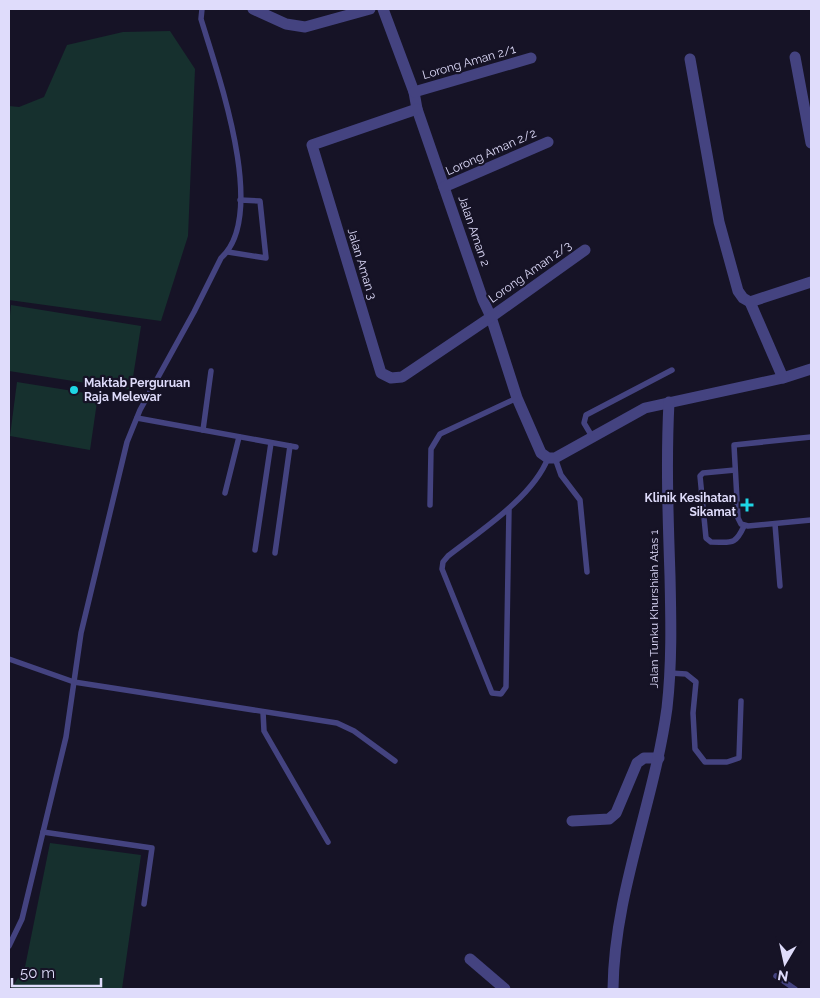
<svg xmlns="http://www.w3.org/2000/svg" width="820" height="998" font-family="Raleway,sans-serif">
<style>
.grass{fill:#16302e}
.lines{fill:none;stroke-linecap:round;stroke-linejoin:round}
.service{stroke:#444380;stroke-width:5.5}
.minor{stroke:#444380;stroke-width:11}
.poi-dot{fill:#1ed6e5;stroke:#161326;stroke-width:2}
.labels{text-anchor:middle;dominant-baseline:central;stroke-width:4.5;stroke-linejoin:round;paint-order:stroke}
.street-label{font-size:12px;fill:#dfdcfb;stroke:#161326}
.poi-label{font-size:12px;font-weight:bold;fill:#dfdcfb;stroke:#161326;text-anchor:start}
</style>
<rect width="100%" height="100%" fill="#161326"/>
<g class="grass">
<polygon points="170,31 195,69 188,236 161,321 9,300 9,106 19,107 44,97 67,45 123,32"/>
<polygon points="11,305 141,326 131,390 9,371 9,326"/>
<polygon points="17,382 98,395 90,450 10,436"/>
<polygon points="50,843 141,855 122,989 11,989 25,967"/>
</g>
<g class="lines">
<g class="service">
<polyline points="228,252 266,258 260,201 240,200"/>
<polyline points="137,418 296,447"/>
<polyline points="203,430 211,371"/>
<polyline points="811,437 734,445 738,518 741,524 748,526 811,520"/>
<polyline points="593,438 584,423 586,415 672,370"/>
<polyline points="555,458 561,475 580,500 587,572"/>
<path d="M735,470L703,473L700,476L706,538L711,542C731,542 735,546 744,526"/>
<polyline points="225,493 239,437"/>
<polyline points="430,505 431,449 440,434 517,398"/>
<path d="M509,509L506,687L501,694L492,693L442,569L443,562L448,556C480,531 533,497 548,458"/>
<polyline points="775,524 780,586"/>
<polyline points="255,550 271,443"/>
<polyline points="275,553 290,446"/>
<polyline points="9,659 74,682 337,723 354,731 395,761"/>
<polyline points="670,673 686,674 696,682 693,713 695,749 705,762 727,762 739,758 741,701"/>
<polyline points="263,712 264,731 328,842"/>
<polyline points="43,832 152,848 144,904"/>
<path d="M9,946L22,919L66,737L81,633L127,442L140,410L194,312L221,258C269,215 217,72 201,19L202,9"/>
<polyline points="776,976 795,989"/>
</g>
<g class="minor">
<polyline points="253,9 286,24 305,27 370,9"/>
<polyline points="383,9 414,92 417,109 483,300 491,317 517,398 541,453 548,458 555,458 645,408 783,378 811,369"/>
<polyline points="795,57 811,143"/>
<polyline points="690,59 719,222 738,291 743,298 750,302 783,378"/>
<polyline points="414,92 531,58"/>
<polyline points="417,109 312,145 381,373 391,378 402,377 491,317 585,250"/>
<polyline points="444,187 548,142"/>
<polyline points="750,302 811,282"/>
<polyline points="572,821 609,819 616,813 637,763 644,758 659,758"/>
<polyline points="470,959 505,989"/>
<path d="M613,989C614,893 654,803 667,708C672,664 671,620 670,576C668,518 666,460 669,402"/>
</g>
</g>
<g class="poi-dot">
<circle cx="74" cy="390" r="5"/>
<path d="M744.5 497.5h5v5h5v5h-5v5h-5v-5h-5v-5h5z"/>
</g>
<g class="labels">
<g class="street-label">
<text transform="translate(469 62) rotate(-16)">Lorong Aman 2/1</text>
<text transform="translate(491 152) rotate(-24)">Lorong Aman 2/2</text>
<text transform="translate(474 231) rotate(71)">Jalan Aman 2</text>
<text transform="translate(362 264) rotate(73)">Jalan Aman 3</text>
<text transform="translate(530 272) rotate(-35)">Lorong Aman 2/3</text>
<text transform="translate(654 609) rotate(-90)">Jalan Tunku Khurshiah Atas 1</text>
</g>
<g class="poi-label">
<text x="84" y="383">Maktab Perguruan<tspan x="84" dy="14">Raja Melewar</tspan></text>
<text x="736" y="498" text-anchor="end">Klinik Kesihatan<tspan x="736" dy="14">Sikamat</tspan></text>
</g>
</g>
<rect width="820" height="998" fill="none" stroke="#dfdcfb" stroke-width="20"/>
<g transform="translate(785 963) rotate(189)" stroke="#161326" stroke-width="4" paint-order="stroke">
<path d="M0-4L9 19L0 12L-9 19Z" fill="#dfdcfb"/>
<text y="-8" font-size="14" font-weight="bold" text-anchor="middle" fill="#dfdcfb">N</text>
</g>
<path d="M12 978v8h89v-8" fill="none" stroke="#dfdcfb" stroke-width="2.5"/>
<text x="20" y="978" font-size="15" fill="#dfdcfb" stroke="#161326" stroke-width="4" paint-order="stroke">50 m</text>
</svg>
